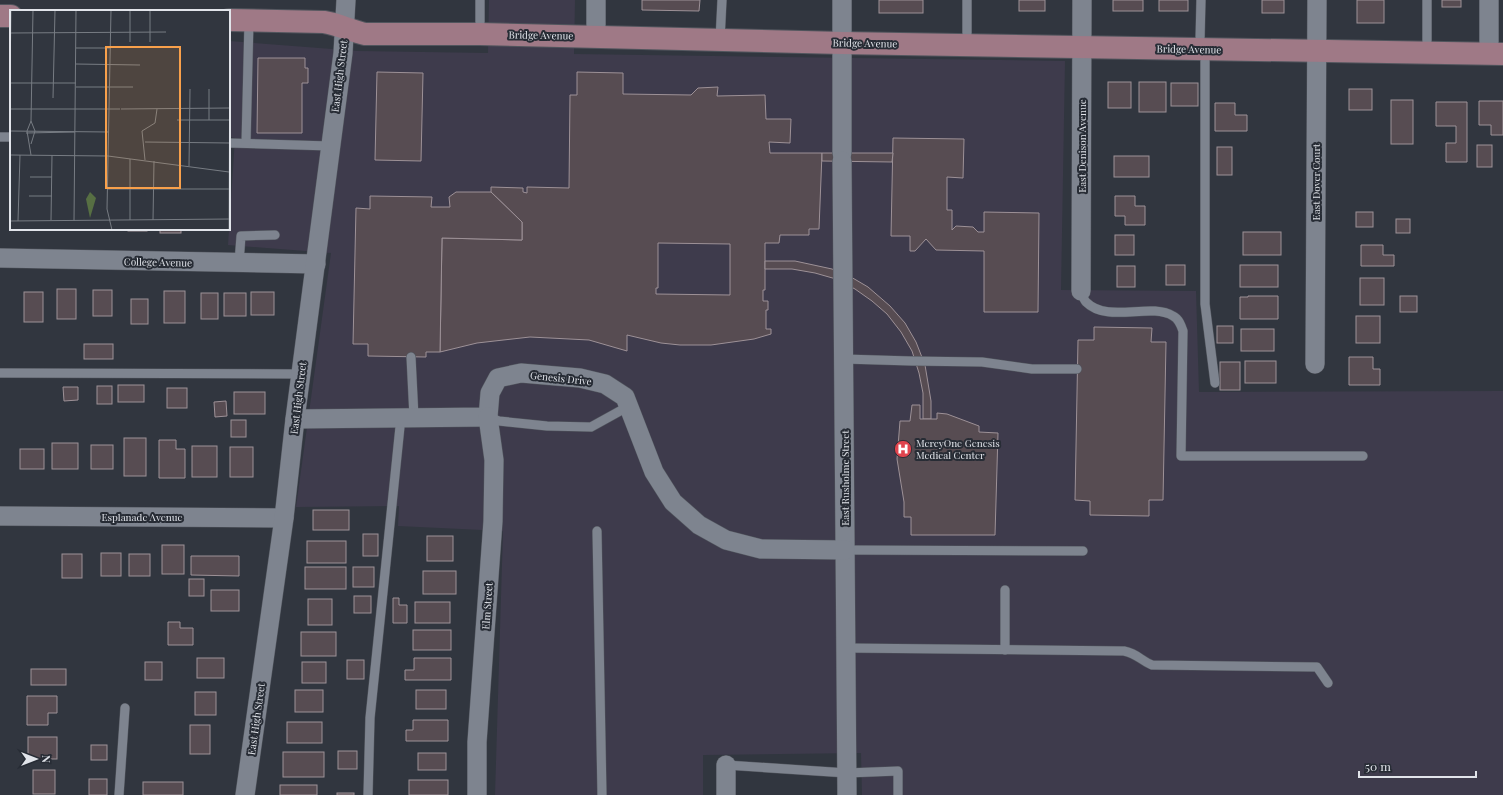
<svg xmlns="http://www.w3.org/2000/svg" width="1503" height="795" font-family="'Playfair Display',serif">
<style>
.medical{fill:#3e3b4c}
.building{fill:#574c52;stroke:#9d9197;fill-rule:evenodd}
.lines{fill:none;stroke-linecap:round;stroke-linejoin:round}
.lane-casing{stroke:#51555d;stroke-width:10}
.street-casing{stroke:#51555d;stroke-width:20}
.secondary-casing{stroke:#51555d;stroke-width:24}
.lane{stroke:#7e848f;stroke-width:9}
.street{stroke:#7e848f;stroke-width:19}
.secondary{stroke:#9f7986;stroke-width:22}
.labels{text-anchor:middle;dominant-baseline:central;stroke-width:4;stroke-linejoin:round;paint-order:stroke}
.street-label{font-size:10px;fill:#e1e4ea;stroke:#272c35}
.poi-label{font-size:10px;fill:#e1e4ea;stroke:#272c35;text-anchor:start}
.inset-road{fill:none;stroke:#777c83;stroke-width:1}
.view{fill:#f8a04b;fill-opacity:0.15;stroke:#f8a04b;stroke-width:2}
.inset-edge{fill:none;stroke:#e1e4ea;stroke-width:2}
</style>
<rect width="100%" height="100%" fill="#31363f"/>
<polygon class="medical" points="489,0 575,0 574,54 1065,61 1061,290 1196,291 1199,392 1503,391 1503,795 862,795 861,753 703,755 703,795 495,795 503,531 398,526 399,506 296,507 331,253 228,245 235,138 229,137 229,41 358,51 488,53"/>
<g class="building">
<polygon points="642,0 700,0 699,11 642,10"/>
<rect x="879" y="0" width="44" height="13"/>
<rect x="1019" y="0" width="26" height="11"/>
<rect x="1113" y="0" width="30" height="11"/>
<rect x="1159" y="0" width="29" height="11"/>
<rect x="1262" y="0" width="22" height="13"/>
<rect x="1357" y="0" width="27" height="23"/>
<rect x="1442" y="0" width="19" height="7"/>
<polygon points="258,58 305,58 305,68 308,68 308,83 302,83 302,133 257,133"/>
<polygon points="377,72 423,73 421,161 375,160"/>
<path d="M577,72L623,73V94L691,95L698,88L718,87L717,96L765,95L766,119H791L790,143L769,142L770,153H822L819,229H809V235H780L779,243H765V290H763V301H768V310H766V329H771V334L754,339L711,345H680L661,343L627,335V351L589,340L530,337L477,343L440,352L442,238L522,240V222L491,192V187L523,188V192L527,193V187L569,188L570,95H577ZM658,243L730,244V295L656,294V288H658Z"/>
<rect x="1108" y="82" width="23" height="26"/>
<rect x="1139" y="82" width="27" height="30"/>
<rect x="1171" y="83" width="27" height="23"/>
<rect x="1349" y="89" width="23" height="21"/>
<rect x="1391" y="100" width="22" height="44"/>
<polygon points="1479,101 1503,101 1503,135 1491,135 1491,125 1479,125"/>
<polygon points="1436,102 1467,102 1467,162 1446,162 1446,143 1456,143 1456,126 1436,126"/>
<polygon points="1215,103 1235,103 1235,115 1247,115 1247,131 1215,131"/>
<polygon points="893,138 964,139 963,178 947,177 947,210 952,210 952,230 956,226 973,227 978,232 984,232 984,212 1039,213 1038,312 984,312 984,251 936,250 926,239 915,251 910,251 910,236 891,236"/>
<rect x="1477" y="145" width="15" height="22"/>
<rect x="1217" y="147" width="15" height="28"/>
<polygon points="822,153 893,153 892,162 822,161"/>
<rect x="1114" y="156" width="35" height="21"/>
<polygon points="456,192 491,192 522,222 522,240 442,238 440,352 426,352 426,357 368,356 368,344 353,344 356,208 370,209 370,196 432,197 431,207 450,207 449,197"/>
<polygon points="1115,196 1135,196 1135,206 1145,206 1145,225 1125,225 1125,216 1115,216"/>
<rect x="1356" y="212" width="17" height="15"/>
<rect x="1396" y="219" width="14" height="14"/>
<rect x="90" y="229" width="23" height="1"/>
<rect x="128" y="229" width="19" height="2"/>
<rect x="160" y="229" width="21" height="4"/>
<rect x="1243" y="232" width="38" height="23"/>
<rect x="1115" y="235" width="19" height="20"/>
<polygon points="1361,245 1383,245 1383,255 1394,255 1394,266 1361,266"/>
<polygon points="765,261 795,261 832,269 851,277 868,287 890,306 905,323 916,342 925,365 931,401 931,419 923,419 923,393 919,373 912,351 901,332 887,314 872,301 855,289 836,279 815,273 792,269 765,269"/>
<rect x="1166" y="265" width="19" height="20"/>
<rect x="1240" y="265" width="38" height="22"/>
<rect x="1117" y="266" width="18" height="21"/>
<rect x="1360" y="278" width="24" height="27"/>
<rect x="57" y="289" width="19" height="30"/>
<rect x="93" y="290" width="19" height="26"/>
<rect x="164" y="291" width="21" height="32"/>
<rect x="24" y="292" width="19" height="30"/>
<rect x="251" y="292" width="23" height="23"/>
<rect x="201" y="293" width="17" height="26"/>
<rect x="224" y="293" width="22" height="23"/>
<polygon points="1248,296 1278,296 1278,319 1240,319 1240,297 1248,297"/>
<rect x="1400" y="296" width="17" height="16"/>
<rect x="131" y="299" width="17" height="25"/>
<rect x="1356" y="316" width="24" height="27"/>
<rect x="1217" y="326" width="16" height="17"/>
<polygon points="1094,327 1152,328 1151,342 1166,342 1163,500 1149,500 1149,516 1090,515 1090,501 1075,500 1078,340 1094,340"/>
<rect x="1241" y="329" width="33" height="22"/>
<rect x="84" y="344" width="29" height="15"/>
<polygon points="1349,357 1373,357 1373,369 1380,369 1380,385 1349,385"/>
<rect x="1245" y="361" width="31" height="22"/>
<rect x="1220" y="362" width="20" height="28"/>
<rect x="118" y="385" width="26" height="17"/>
<rect x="97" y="386" width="15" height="18"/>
<polygon points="63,387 78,387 78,400 64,401"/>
<rect x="167" y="388" width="20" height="20"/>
<rect x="234" y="392" width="31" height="22"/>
<polygon points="226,401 227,416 215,417 214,402"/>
<polygon points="912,405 920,405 920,419 937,419 937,413 947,414 979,426 979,432 998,433 995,535 911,535 911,517 904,517 904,502 897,459 900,421 910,421"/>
<rect x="231" y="420" width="15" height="17"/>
<rect x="124" y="438" width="22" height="38"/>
<polygon points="159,440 176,440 176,449 185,449 185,478 159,478"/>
<rect x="52" y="443" width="26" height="26"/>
<rect x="91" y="445" width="22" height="24"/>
<rect x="192" y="446" width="25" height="31"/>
<rect x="230" y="447" width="23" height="30"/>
<rect x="20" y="449" width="24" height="20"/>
<rect x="313" y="510" width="36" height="20"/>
<rect x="363" y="534" width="15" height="22"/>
<rect x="427" y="536" width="26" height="25"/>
<rect x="307" y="541" width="39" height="22"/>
<rect x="162" y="545" width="22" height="29"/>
<rect x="101" y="553" width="20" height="23"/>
<rect x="62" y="554" width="20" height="24"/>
<rect x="129" y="554" width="21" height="22"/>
<polygon points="191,556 239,556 239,576 191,575"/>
<rect x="305" y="567" width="41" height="22"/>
<rect x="353" y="567" width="21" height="20"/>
<rect x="423" y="571" width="33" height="23"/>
<rect x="189" y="579" width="15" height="17"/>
<rect x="211" y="590" width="28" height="21"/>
<rect x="354" y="596" width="17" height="17"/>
<polygon points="393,598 399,598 399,605 407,605 407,623 393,623"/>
<rect x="308" y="599" width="24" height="26"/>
<rect x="415" y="602" width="35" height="21"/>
<polygon points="168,622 180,622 180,628 193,628 193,645 168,645"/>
<rect x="413" y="630" width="38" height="20"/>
<rect x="301" y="632" width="35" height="24"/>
<rect x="197" y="658" width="27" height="20"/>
<polygon points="414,658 451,658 451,680 405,680 405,670 414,670"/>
<rect x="347" y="660" width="17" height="19"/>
<rect x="145" y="662" width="17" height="18"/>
<rect x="302" y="662" width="24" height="21"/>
<rect x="31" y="669" width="35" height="16"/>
<rect x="295" y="690" width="28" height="22"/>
<rect x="416" y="690" width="30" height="19"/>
<rect x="195" y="692" width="21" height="23"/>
<polygon points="27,696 57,696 57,713 48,713 48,725 27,725"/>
<polygon points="413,720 448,720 448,741 406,741 406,730 413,730"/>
<rect x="287" y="722" width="35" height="21"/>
<rect x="190" y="725" width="20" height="29"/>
<rect x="28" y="737" width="29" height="22"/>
<rect x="91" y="745" width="16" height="15"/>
<rect x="338" y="751" width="19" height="18"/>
<rect x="283" y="752" width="41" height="25"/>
<rect x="418" y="753" width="28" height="17"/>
<rect x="33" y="770" width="22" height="24"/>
<rect x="89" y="779" width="18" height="16"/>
<rect x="409" y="780" width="39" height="15"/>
<rect x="143" y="782" width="40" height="13"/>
<rect x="280" y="785" width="37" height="10"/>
<rect x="337" y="793" width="17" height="2"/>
</g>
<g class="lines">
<defs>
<g id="lane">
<polyline points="480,0 480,34"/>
<polyline points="967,0 967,45"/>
<polyline points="1201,0 1200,40 1205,59 1205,304 1215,383"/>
<polyline points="720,40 722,0"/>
<polyline points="1427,53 1427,0"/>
<polyline points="0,137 11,137"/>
<polyline points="229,143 330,146"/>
<polyline points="246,143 249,21"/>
<polyline points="239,263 241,236 275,235"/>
<path d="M1081,291C1082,294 1084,300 1086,302C1108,324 1150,302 1173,316C1179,319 1181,325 1183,331L1181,456H1363"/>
<polyline points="411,357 414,417"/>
<polyline points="844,359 911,361 982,362 1032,369 1077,369"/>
<polyline points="0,373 301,374"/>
<polyline points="488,417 499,421 547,426 591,427 629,406"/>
<polyline points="597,531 602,795"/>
<polyline points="845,550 1083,551"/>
<path d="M846,648L1124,651C1138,654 1140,660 1152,665L1317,667L1328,683"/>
<polyline points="1005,650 1005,590"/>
<polyline points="726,765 847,773 898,771 898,795"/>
<polyline points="119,795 125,708"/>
<polyline points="368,795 370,718 401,417"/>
</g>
<g id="street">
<polyline points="842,0 842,153"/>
<polyline points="596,37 596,0"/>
<polyline points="1489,54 1489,0"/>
<polyline points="842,161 847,795"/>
<polyline points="0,258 316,264"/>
<polyline points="1081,291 1082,0"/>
<polyline points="1315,364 1317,0"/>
<polyline points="295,419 488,417 490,393 498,378 521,373 580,378 605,384 625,397 654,472 673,502 699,525 726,540 761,549 845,550"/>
<polyline points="0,516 284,518"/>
<polyline points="245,795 284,518 295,419 343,53 346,0"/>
<polyline points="477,795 477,742 493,521 494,460 488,417"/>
<polyline points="726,795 726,765"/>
</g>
<g id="secondary">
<polyline points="0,16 11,16"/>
<path d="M229,20L324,22C338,24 351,31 365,34H480L842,43L1503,54"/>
</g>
</defs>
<use href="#lane" class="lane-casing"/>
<use href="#street" class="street-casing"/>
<use href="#secondary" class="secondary-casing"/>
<use href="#lane" class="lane"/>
<use href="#street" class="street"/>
<use href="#secondary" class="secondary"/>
</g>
<defs>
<symbol id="hospital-disc" viewBox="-11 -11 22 22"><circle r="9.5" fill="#e0444e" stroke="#272c35"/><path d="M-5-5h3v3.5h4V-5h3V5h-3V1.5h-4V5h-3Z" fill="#fff"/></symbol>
</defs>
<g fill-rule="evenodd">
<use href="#hospital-disc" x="893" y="439" width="20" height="20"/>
</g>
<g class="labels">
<g class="street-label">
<text transform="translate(541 35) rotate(1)">Bridge Avenue</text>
<text transform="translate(865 43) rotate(1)">Bridge Avenue</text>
<text transform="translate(1189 49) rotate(1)">Bridge Avenue</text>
<text transform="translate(339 76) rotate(-83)">East High Street</text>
<text transform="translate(1082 146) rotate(-90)">East Denison Avenue</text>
<text transform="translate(1316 182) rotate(-90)">East Dover Court</text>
<text transform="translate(158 262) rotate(1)">College Avenue</text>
<text transform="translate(561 378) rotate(6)">Genesis Drive</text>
<text transform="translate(298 398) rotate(-83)">East High Street</text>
<text transform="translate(845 478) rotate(-90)">East Rusholme Street</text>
<text x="142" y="517">Esplanade Avenue</text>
<text transform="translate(487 606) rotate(-86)">Elm Street</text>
<text transform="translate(256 719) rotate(-82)">East High Street</text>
</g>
<g class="poi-label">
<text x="916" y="443">MercyOne Genesis<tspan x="916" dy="12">Medical Center</tspan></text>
</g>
</g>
<g transform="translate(10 10)">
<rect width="220" height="220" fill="#31363f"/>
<path d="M80,182L86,188L80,208L76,189Z" fill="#576f43"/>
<path class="inset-road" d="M101,0L97,199L102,220M120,0V32M0,23L156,22M140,32V0M66,38H101M66,54L130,55M0,67L1,0M0,73H66M66,77H123M43,88L45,0M0,99H110M111,99L219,98M167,110H219M199,110V79M21,111L25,121L21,134M0,121L99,122M16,123L65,122M135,132L220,133M0,145L98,146L219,162M21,145L17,121L21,111L23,0M135,150L132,121L145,113L147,99M179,156L180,79M20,167H42M97,179H219M19,186H42M41,210L42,145M120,210V149M143,210L144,151M0,211L220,209M8,211L10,145M64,211L66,0M219,220L220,8"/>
<path class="view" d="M96,37H170V178H96Z"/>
<rect width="220" height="220" class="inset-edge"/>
</g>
<g transform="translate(36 759) rotate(90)" stroke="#272c35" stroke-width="3" paint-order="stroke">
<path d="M0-3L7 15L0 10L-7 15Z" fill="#e1e4ea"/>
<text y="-6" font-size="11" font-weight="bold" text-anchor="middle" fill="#e1e4ea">N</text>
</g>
<path d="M1359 771v6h117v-6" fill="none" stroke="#e1e4ea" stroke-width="2"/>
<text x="1365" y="771" font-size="12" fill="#e1e4ea" stroke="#272c35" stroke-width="3" paint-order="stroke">50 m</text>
</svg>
